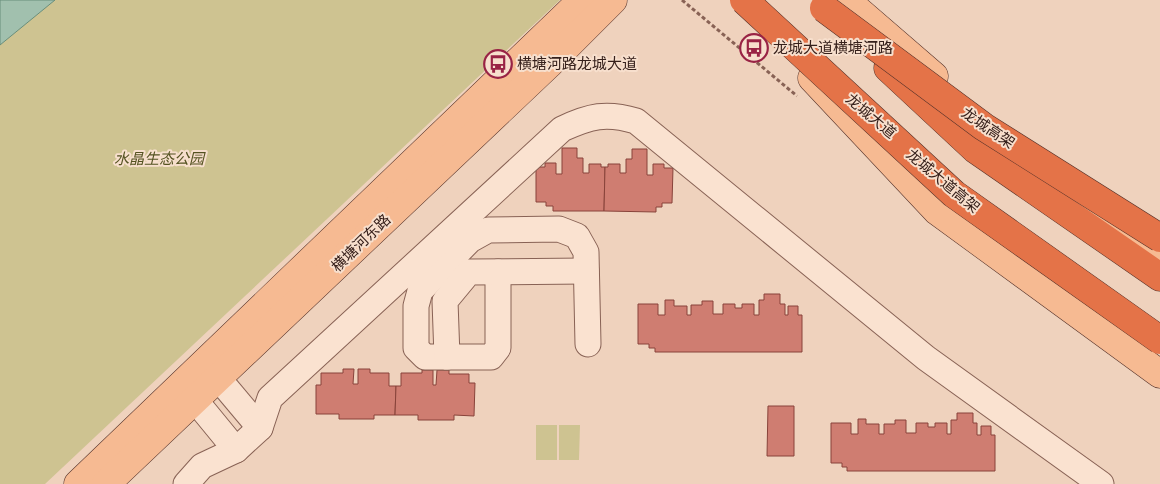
<svg xmlns="http://www.w3.org/2000/svg" width="1160" height="484" font-family="'Crimson Pro','Noto Sans SC',serif">
<style>
.green{fill:#cec391}
.water{fill:#a1c0ae;stroke:#688e7a}
.building{fill:#cf7d71;stroke:#88433a}
.lines{fill:none;stroke-linecap:round;stroke-linejoin:round}
.minor-casing{stroke:#886255;stroke-width:27}
.major-casing{stroke:#55322a;stroke-width:29}
.highway-casing{stroke:#55322a;stroke-width:29}
.path{stroke:#886255;stroke-width:3;stroke-dasharray:4 2.5;stroke-linecap:butt}
.minor{stroke:#fae2d0;stroke-width:25}
.major{stroke:#f6ba92;stroke-width:28}
.highway{stroke:#e47348;stroke-width:28}
.highway-bridge-casing{stroke:#55322a;stroke-width:29;stroke-linecap:butt}
.highway-bridge{stroke:#e47348;stroke-width:28}
.labels{text-anchor:middle;dominant-baseline:central;stroke-width:4;stroke-linejoin:round;paint-order:stroke}
.poi-label{font-size:15px;fill:#36201b;stroke:#f7dfcd;text-anchor:start}
.street-label{font-size:15px;fill:#36201b;stroke:#f7dfcd}
.park-label{font-size:15px;font-style:italic;fill:#545221;stroke:#f7dfcd}
</style>
<rect width="100%" height="100%" fill="#efd2bd"/>
<g class="green">
<polygon points="55,0 560,0 45,484 0,484 0,45"/>
<rect x="536" y="425" width="21" height="35"/>
<polygon points="559,425 580,425 579,460 559,460"/>
</g>
<polygon class="water" points="0,0 55,0 0,45"/>
<g class="building">
<polygon points="562,148 577,148 577,158 583,158 583,173 589,173 589,164 601,164 601,167 605,167 604,211 553,211 553,206 546,206 546,202 536,202 536,167 545,167 545,163 556,163 556,174 562,174"/>
<polygon points="632,149 647,149 647,175 653,175 653,164 664,164 664,168 673,168 672,203 662,203 662,207 656,207 656,212 604,211 605,167 608,167 608,164 620,164 620,173 626,173 626,159 632,159"/>
<polygon points="764,294 780,294 780,304 785,304 785,315 788,315 788,306 798,306 798,315 802,315 802,352 655,352 655,348 649,348 649,344 638,344 638,304 658,304 658,315 665,315 665,300 674,300 674,306 687,306 687,315 691,315 691,305 702,305 702,301 713,301 713,314 723,314 723,304 735,304 735,308 742,308 742,304 754,304 754,315 759,315 759,300 764,300"/>
<polygon points="343,369 354,369 353,384 358,384 358,369 370,369 370,373 389,373 389,386 396,386 395,415 374,415 374,419 339,419 339,414 316,414 316,385 321,385 321,373 343,373"/>
<polygon points="422,370 433,370 433,385 436,385 437,370 449,370 449,374 469,374 469,383 475,383 474,416 454,415 454,420 418,420 418,415 395,415 396,386 401,386 401,373 422,373"/>
<polygon points="768,406 794,406 794,456 767,456"/>
<polygon points="957,413 973,413 973,423 977,423 977,435 981,435 981,426 991,426 991,435 995,435 995,471 847,471 847,467 842,467 842,463 831,463 831,423 851,423 851,434 858,434 858,419 866,419 866,424 879,424 879,434 884,434 884,424 895,424 895,420 906,420 906,433 916,433 916,423 928,423 928,427 935,427 935,423 947,423 947,434 951,434 951,420 957,420"/>
</g>
<g class="lines">
<defs>
<g id="minor">
<polyline points="498,272 498,348 491,357 425,357 416,348 416,306 420,291 470,240 488,230 559,229 577,236 586,252 588,344"/>
<polyline points="447,357 445,301 469,272 586,271"/>
<polyline points="218,378 260,428"/>
<polyline points="195,400 236,450"/>
<path d="M186,484L202,466L236,450L260,428L270,398L562,129C590,116 606,112 636,121L926,358L1101,484"/>
</g>
<g id="major">
<polyline points="846,0 934,76"/>
<polyline points="812,78 937,211 1160,374"/>
<polyline points="1082,200 1160,263"/>
<polyline points="78,484 582,0"/>
<polyline points="106,484 549,64 613,0"/>
</g>
<polyline id="highway" points="888,68 975,149 1160,277"/>
</defs>
<use href="#minor" class="minor-casing"/>
<use href="#major" class="major-casing"/>
<use href="#highway" class="highway-casing"/>
<polyline class="path" points="682,0 797,96"/>
<use href="#minor" class="minor"/>
<use href="#major" class="major"/>
<use href="#highway" class="highway"/>
<defs>
<g id="highway-bridge">
<polyline points="744,0 954,194 1160,340"/>
<polyline points="824,8 984,127 1160,238"/>
</g>
</defs>
<use href="#highway-bridge" class="highway-bridge-casing"/>
<use href="#highway-bridge" class="highway-bridge"/>
</g>
<defs>
<symbol id="bus-ring" viewBox="-11 -11 22 22"><circle r="9.5" fill="#f7dfcd" stroke="#992345" stroke-width="1.5"/><path d="M-5-6H5V4H4V6H2V4H-2V6H-4V4H-5ZM-3.5-4V0h7V-4ZM-3.5 1.2v1.5H-2V1.2ZM2 1.2v1.5H3.5V1.2Z" fill="#992345"/></symbol>
</defs>
<g fill-rule="evenodd">
<use href="#bus-ring" x="738" y="32" width="32" height="32"/>
<use href="#bus-ring" x="482" y="48" width="32" height="32"/>
</g>
<g class="labels">
<g class="poi-label">
<text x="773" y="48">龙城大道横塘河路</text>
<text x="517" y="64">横塘河路龙城大道</text>
</g>
<g class="street-label">
<text transform="translate(871 116) rotate(40)">龙城大道</text>
<text transform="translate(988 128) rotate(34)">龙城高架</text>
<text transform="translate(943 181) rotate(40)">龙城大道高架</text>
<text transform="translate(361 243) rotate(-44)">横塘河东路</text>
</g>
<g class="park-label">
<text x="159" y="159">水晶生态公园</text>
</g>
</g>
</svg>
